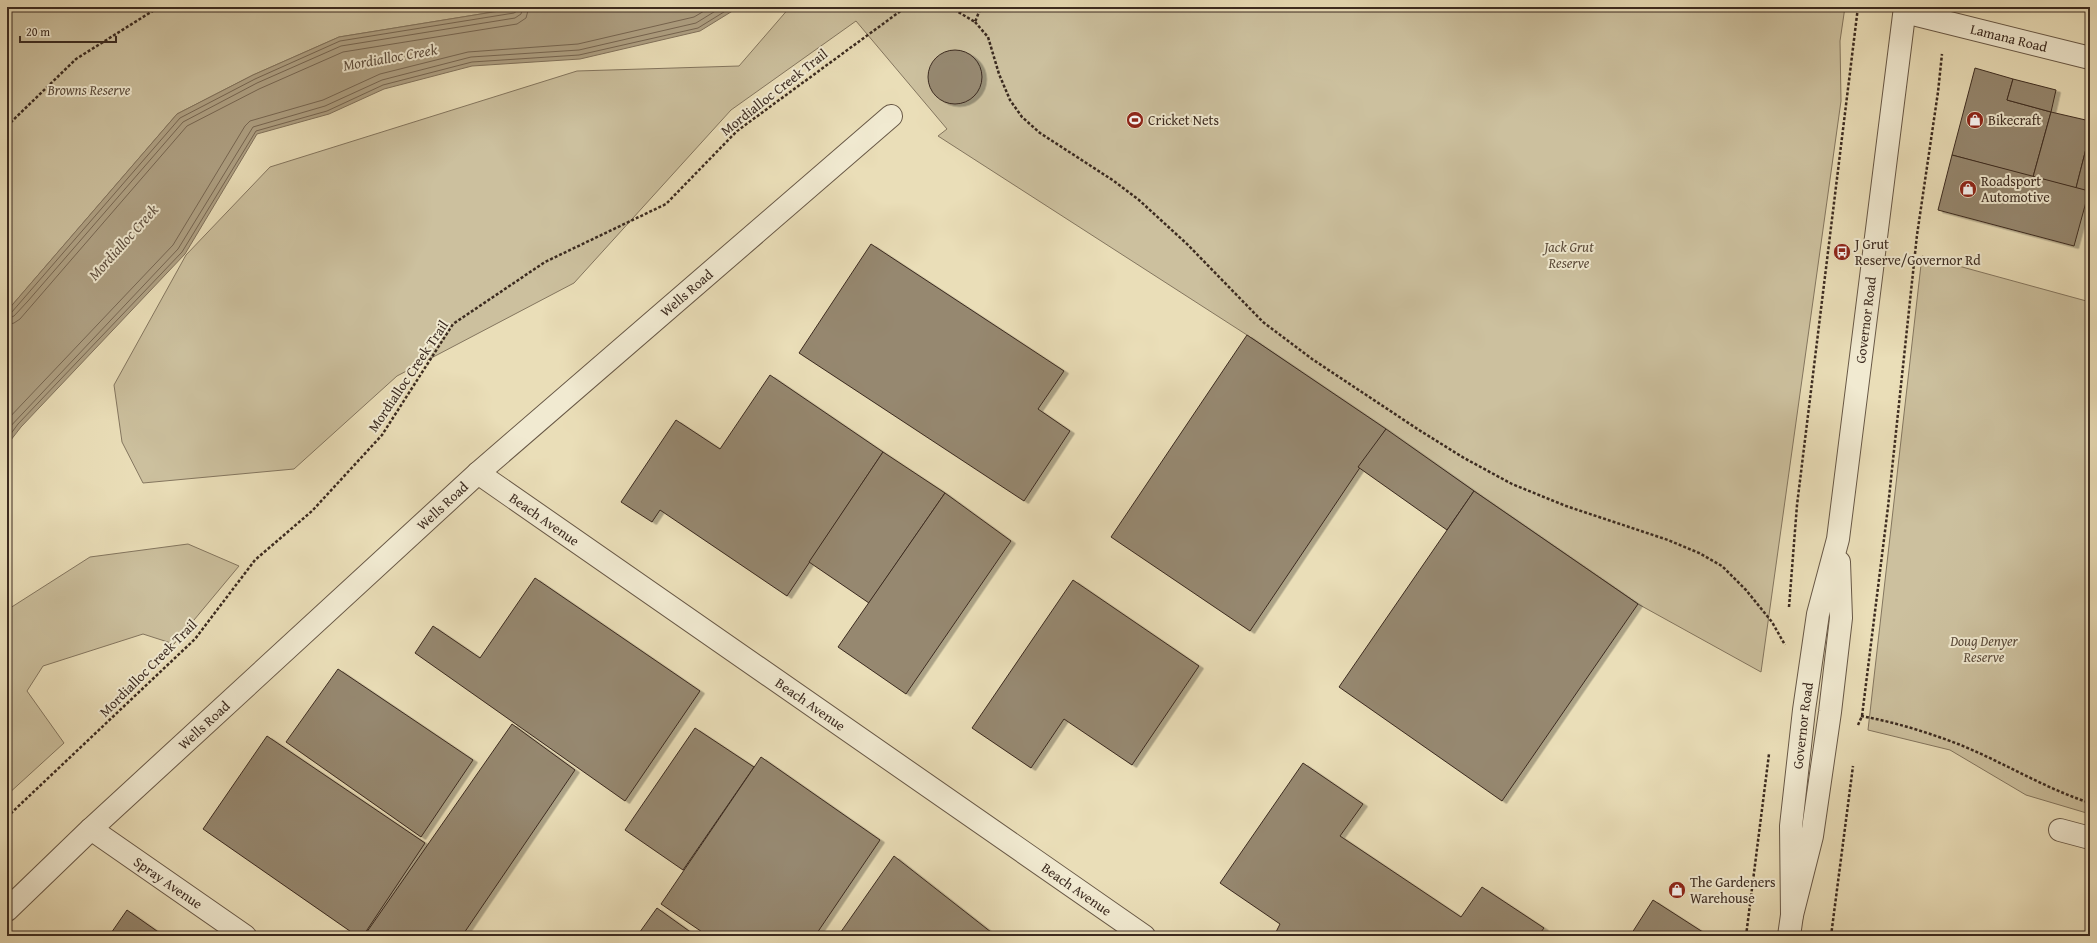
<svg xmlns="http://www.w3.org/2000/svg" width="2097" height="943" font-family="'Gentium Book Plus',serif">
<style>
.green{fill:#ccc09e;stroke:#84765f}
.water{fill:#afa184;stroke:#81725c}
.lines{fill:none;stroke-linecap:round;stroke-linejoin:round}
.shore{stroke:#766652;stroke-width:1}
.building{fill:#96886f;stroke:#3c2b20;filter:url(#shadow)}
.minor-casing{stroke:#685846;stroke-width:24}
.path{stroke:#3c2b20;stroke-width:2.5;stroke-dasharray:3 2;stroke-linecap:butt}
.minor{stroke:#f1ead1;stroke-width:22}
.labels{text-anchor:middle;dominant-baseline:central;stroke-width:4;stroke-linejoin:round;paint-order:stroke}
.street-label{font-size:14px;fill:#3c2b20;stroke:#f1ead1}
.park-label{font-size:14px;font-style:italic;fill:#594939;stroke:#f1ead1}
.poi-label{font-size:14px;fill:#3c2b20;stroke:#f1ead1;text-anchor:start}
.water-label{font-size:15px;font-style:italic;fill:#5e4e3e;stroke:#f1ead1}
</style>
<defs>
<filter id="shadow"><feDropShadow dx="4.5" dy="2.5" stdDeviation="0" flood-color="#0004"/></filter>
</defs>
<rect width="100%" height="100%" fill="#eadeb8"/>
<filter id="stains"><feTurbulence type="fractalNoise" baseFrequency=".005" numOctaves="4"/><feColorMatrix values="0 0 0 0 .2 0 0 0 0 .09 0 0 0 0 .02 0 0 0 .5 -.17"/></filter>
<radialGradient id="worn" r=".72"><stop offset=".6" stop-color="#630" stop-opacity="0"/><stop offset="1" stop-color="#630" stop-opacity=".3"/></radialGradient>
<g class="green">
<polygon points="7,7 524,7 339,37 253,75 177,114 7,311"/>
<polygon points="790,7 1845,7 1840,41 1841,101 1761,672 1638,604 1247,335 938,136 947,129 856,21 731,110 574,283 397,376 294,469 143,483 122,442 114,385 186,255 270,167 577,71 739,66"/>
<polygon points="1922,256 2090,302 2090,814 2026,795 1950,750 1868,730"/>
<polygon points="188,544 239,566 174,644 143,634 43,666 27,691 64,743 7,795 7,610 90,557"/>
</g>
<polygon class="water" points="524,7 739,7 700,31 580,59 472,66 384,89 329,114 257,134 185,254 21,427 7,445 7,311 177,114 253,75 339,37"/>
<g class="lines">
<g class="shore">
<polyline points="7,314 11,313 180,118 255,79 340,41 514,13 517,11 518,7"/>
<polyline points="7,319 14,316 28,301 183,122 257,83 341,46 515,18 521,14 523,7"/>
<polyline points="7,325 14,323 20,319 187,126 259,89 343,52 517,24 526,18 529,7"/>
<polyline points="7,420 173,245 245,126 250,121 323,100 380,74 468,52 578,44 694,17 711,7"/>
<polyline points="7,430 178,249 253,127 325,106 382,80 471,57 579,50 696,23 722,7"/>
<polyline points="7,439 18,424 182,252 256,131 327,111 383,85 472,62 579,55 698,28 732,7"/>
</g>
</g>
<g class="building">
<circle cx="955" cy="77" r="27"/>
<polygon points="1975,68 2013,79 2007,100 2051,112 2033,177 1952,155"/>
<polygon points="2013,79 2056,90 2051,112 2007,100"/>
<polygon points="2051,112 2090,121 2090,133 2076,188 2033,177"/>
<polygon points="2090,133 2090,192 2076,188"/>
<polygon points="1952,155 2089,191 2074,246 1938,210"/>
<polygon points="871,244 1064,371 1038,409 1070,431 1024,501 799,353"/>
<polygon points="1247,335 1386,429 1250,631 1111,537"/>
<polygon points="770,375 883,452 787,596 660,510 652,522 621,502 676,420 720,449"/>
<polygon points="1386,429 1474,491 1447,530 1358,467"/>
<polygon points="883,452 945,493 869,603 809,562"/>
<polygon points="1474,491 1638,604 1502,801 1339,687"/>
<polygon points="945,493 1011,541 906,694 838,647"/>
<polygon points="535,578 700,691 625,801 415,653 433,626 480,658"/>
<polygon points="1073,580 1199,666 1132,765 1064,719 1031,768 972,728"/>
<polygon points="338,669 473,760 421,837 286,742"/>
<polygon points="512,724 575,770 462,936 364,936"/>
<polygon points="695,728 754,767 683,870 625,830"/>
<polygon points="267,736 425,843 363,936 357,936 203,829"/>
<polygon points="761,757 880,840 815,936 708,936 661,904"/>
<polygon points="1303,763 1363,804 1340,836 1461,917 1482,887 1544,928 1538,936 1282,936 1276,932 1280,924 1220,883"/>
<polygon points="894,856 996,936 838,936"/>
<polygon points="1653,900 1709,936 1630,936"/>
<polygon points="657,908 696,936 637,936"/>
<polygon points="127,910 164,936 109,936"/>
</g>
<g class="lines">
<defs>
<g id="minor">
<path id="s1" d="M1905,12L2090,58"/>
<path id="s2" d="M478,473L1144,936"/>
<path id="s3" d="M91,829L245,936"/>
<polyline points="2060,830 2090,838"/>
<path id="s4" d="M7,910L91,829L478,473L891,116"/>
<path id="s5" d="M1792,915L1791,826L1804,710L1818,614L1838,539L1905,7"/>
<polyline points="1789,936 1792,915 1812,836 1830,712 1841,618 1839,562"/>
</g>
</defs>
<use href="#minor" class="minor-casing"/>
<g class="path">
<polyline points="950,7 975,22 981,7"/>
<polyline points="975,22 988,37 999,74 1010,100 1022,117 1040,133 1114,181 1139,200 1187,244 1263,322 1312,359 1419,430 1464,458 1512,484 1566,506 1668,540 1699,553 1722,566 1746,590 1772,622 1785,645"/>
<polyline points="7,126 76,59 159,7"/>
<polyline points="1789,607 1797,505 1858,7"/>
<path d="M1861,716C1894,722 1927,732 1958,744C2003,762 2044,788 2090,803"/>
<polyline points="1858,725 1862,716 1888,507 1917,235 1938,92 1942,54"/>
<polyline points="7,817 195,639 255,560 312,511 382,435 453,324 545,262 666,204 737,131 906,7"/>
<polyline points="1746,936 1769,754"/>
<polyline points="1831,936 1853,766"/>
</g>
<use href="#minor" class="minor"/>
</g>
<defs>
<symbol id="stadium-disc" viewBox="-11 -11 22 22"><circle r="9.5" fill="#8f2418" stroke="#f1ead1"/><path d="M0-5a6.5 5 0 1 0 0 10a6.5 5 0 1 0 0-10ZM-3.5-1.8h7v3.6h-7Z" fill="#fff"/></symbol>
<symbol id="shop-disc" viewBox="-11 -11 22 22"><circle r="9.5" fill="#8f2418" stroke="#f1ead1"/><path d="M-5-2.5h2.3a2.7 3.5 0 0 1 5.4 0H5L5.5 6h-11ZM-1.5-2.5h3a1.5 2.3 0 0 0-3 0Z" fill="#fff"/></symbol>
<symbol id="bus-disc" viewBox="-11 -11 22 22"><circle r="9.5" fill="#8f2418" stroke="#f1ead1"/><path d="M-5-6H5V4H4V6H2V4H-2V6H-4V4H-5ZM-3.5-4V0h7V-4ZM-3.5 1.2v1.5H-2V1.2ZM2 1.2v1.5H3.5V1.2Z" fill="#fff"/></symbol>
</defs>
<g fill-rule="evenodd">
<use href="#stadium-disc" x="1125" y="110" width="20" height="20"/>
<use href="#shop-disc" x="1965" y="110" width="20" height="20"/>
<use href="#shop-disc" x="1958" y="179" width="20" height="20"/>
<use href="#bus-disc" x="1832" y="242" width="20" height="20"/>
<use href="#shop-disc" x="1667" y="880" width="20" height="20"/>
</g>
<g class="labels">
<g class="street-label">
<text stroke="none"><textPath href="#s1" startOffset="107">Lamana Road</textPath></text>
<text transform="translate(774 92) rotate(-38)">Mordialloc Creek Trail</text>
<text stroke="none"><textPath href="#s4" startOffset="918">Wells Road</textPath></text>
<text stroke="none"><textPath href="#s5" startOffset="601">Governor Road</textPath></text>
<text transform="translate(408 376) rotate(-56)">Mordialloc Creek Trail</text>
<text stroke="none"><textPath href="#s4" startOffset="594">Wells Road</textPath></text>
<text stroke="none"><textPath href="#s2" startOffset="81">Beach Avenue</textPath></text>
<text transform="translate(148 668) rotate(-45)">Mordialloc Creek Trail</text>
<text stroke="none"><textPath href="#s2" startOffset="405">Beach Avenue</textPath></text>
<text stroke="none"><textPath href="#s4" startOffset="270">Wells Road</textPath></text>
<text stroke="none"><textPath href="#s5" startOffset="190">Governor Road</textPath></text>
<text stroke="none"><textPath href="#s3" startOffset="94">Spray Avenue</textPath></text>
<text stroke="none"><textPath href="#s2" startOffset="729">Beach Avenue</textPath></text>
</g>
<g class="park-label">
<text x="89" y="90">Browns Reserve</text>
<text x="1569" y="247">Jack Grut<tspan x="1569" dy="16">Reserve</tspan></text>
<text x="1984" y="641">Doug Denyer<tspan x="1984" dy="16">Reserve</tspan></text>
</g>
<g class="poi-label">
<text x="1148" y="120">Cricket Nets</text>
<text x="1988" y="120">Bikecraft</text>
<text x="1981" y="181">Roadsport<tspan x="1981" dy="16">Automotive</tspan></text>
<text x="1855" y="244">J Grut<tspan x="1855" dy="16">Reserve/Governor Rd</tspan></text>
<text x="1690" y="882">The Gardeners<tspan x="1690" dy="16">Warehouse</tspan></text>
</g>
<g class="water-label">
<text transform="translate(390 57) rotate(-10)">Mordialloc Creek</text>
<text transform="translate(123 242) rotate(-48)">Mordialloc Creek</text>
</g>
</g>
<rect width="2097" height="943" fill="none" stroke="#eadeb8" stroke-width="24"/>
<rect x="8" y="8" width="2081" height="927" fill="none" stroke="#3c2b20" stroke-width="2"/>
<rect x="12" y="12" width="2073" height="919" fill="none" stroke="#3c2b20"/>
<path d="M20 36v6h96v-6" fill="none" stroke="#3c2b20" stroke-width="2"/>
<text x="26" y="36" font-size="12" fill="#3c2b20" stroke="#f1ead1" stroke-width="3" paint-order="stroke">20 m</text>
<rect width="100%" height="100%" filter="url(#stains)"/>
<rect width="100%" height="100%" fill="url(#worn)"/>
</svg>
